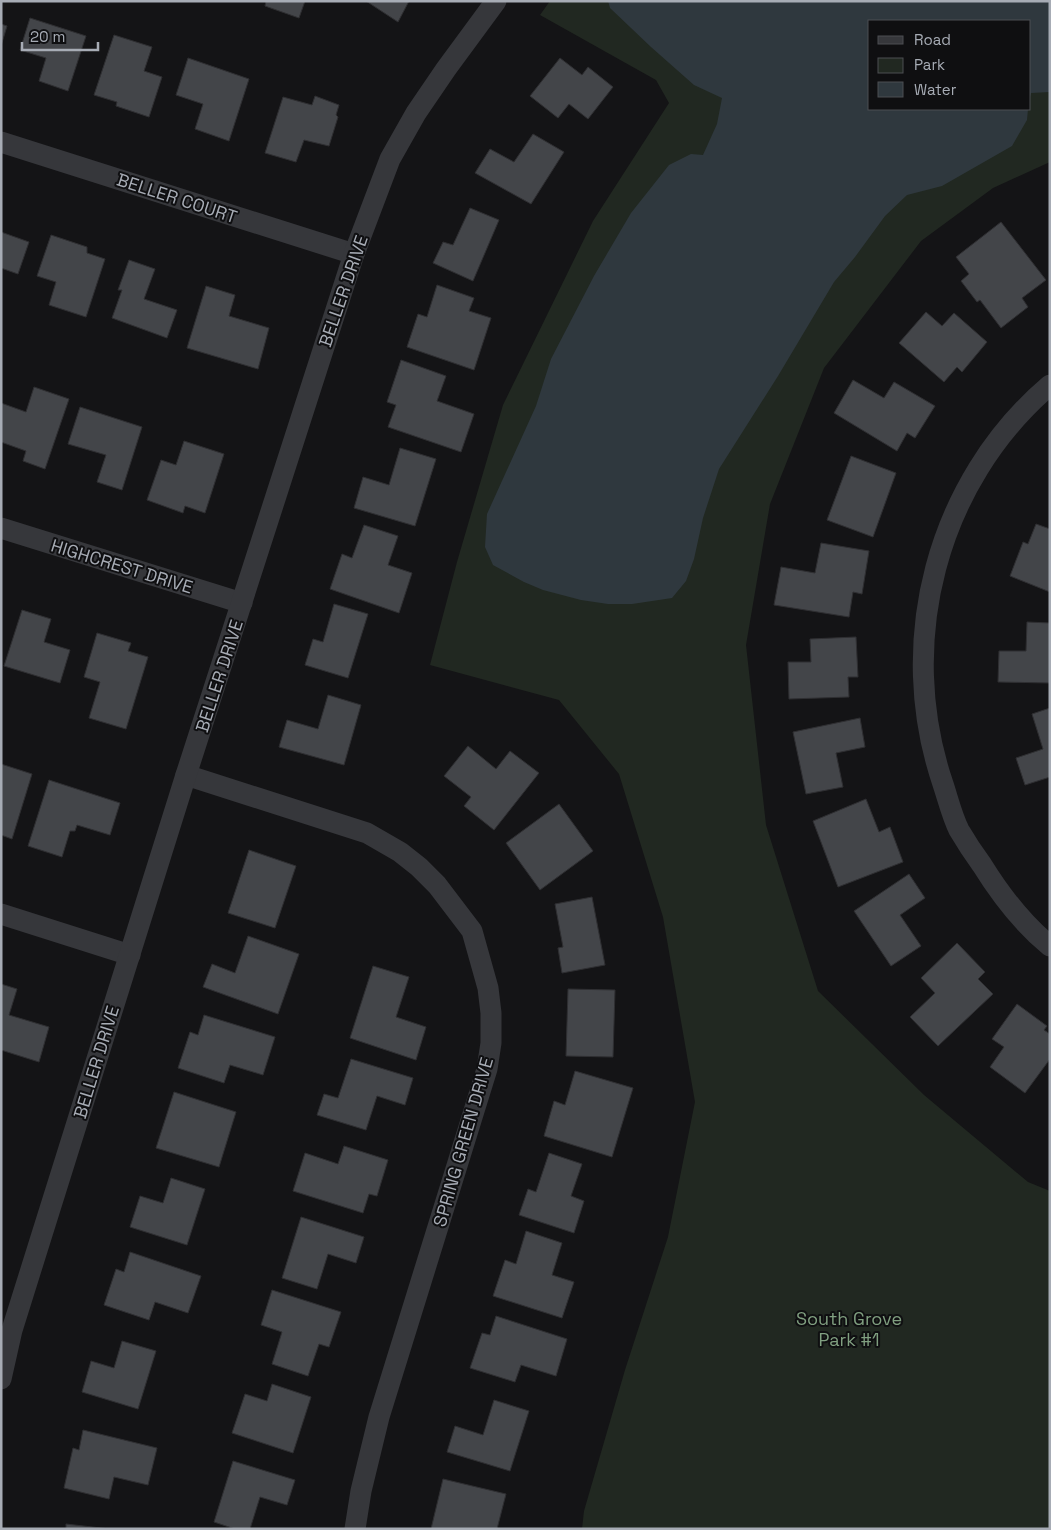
<svg xmlns="http://www.w3.org/2000/svg" width="1051" height="1530" font-family="'Space Grotesk',sans-serif">
<style>
.green{fill:#212821;fill-rule:evenodd}
.water{fill:#2f383e}
.building{fill:#434549;stroke:#2f2f32}
.lines{fill:none;stroke-linecap:round;stroke-linejoin:round}
.minor{stroke:#36373b;stroke-width:21}
.labels{text-anchor:middle;dominant-baseline:central;stroke-width:4;stroke-linejoin:round;paint-order:stroke}
.street-label{font-size:18px;fill:#a7acb5;stroke:#0f0f11}
.park-label{font-size:18px;fill:#809f80;stroke:#0f0f11}
</style>
<rect width="100%" height="100%" fill="#141416"/>
<path class="green" d="M550,1H1050V162L993,188L921,241L824,368L770,504L746,645L766,825L818,991L924,1095L1028,1182L1050,1191V1529H582L584,1511L625,1370L668,1237L695,1102L663,917L619,774L559,700L430,665L457,562L503,405L593,221L669,103L656,80L540,15ZM870,21H1030V109H870Z"/>
<polygon class="water" points="608,1 1050,1 1050,92 1031,93 1030,97 1030,21 870,21 870,109 1028,109 1027,120 1012,146 942,186 907,195 885,216 855,257 834,282 778,376 719,469 703,518 694,559 686,581 672,598 632,604 608,604 581,600 543,590 524,582 493,565 485,547 487,514 536,406 551,359 594,276 631,213 669,165 691,154 703,155 717,124 722,98 694,85 651,47 610,8"/>
<g class="building">
<polygon points="266,1 305,1 299,18 265,6"/>
<polygon points="366,1 409,1 398,22"/>
<polygon points="30,18 86,36 68,91 39,81 46,58 20,50"/>
<polygon points="1,24 7,26 1,46"/>
<polygon points="114,35 152,47 144,71 162,77 149,117 116,106 117,102 94,95"/>
<polygon points="188,58 249,79 229,141 195,129 203,104 176,95"/>
<polygon points="560,58 582,75 588,67 613,87 588,119 569,104 558,118 530,96"/>
<polygon points="315,96 339,105 336,115 338,117 329,146 304,140 296,162 265,153 283,97 312,105"/>
<polygon points="533,134 564,152 531,204 475,173 490,149 514,162"/>
<polygon points="470,208 499,220 473,281 433,263 443,242 453,245"/>
<polygon points="1001,222 1046,280 1022,298 1028,307 1001,328 980,300 977,302 961,281 969,274 956,257"/>
<polygon points="1,232 29,242 18,274 1,268"/>
<polygon points="51,235 87,247 87,253 105,259 86,317 49,305 56,282 37,276"/>
<polygon points="129,260 155,269 144,299 177,310 167,338 112,318 122,290 118,290"/>
<polygon points="437,285 474,298 469,311 491,318 474,370 407,347 418,314 427,317"/>
<polygon points="206,286 235,295 229,316 269,328 258,369 187,348"/>
<polygon points="926,312 942,326 954,313 987,342 962,372 957,367 944,382 899,343"/>
<polygon points="401,360 446,376 437,401 474,414 461,452 388,427 396,405 387,402"/>
<polygon points="853,380 884,398 894,382 935,406 915,438 907,433 897,451 834,413"/>
<polygon points="34,387 69,399 45,469 23,461 26,451 1,442 1,403 26,412"/>
<polygon points="80,407 142,427 122,490 97,482 106,455 68,444"/>
<polygon points="184,441 224,454 205,513 185,506 183,513 147,500 161,460 176,465"/>
<polygon points="400,448 436,459 415,526 354,508 363,477 389,485"/>
<polygon points="851,456 896,473 873,537 827,520"/>
<polygon points="1036,524 1050,529 1050,592 1010,576 1023,542 1028,544"/>
<polygon points="364,525 398,536 388,565 412,573 399,613 330,589 342,554 352,558"/>
<polygon points="821,543 869,551 862,594 853,592 849,617 774,605 781,567 815,573"/>
<polygon points="334,604 368,614 348,678 305,665 313,639 323,642"/>
<polygon points="22,610 51,619 44,642 70,650 60,683 4,666"/>
<polygon points="1027,622 1050,623 1050,683 998,682 999,651 1026,651"/>
<polygon points="97,633 131,643 128,651 148,657 126,729 89,718 100,682 84,677"/>
<polygon points="856,637 858,677 848,677 849,697 789,699 788,662 811,662 810,639"/>
<polygon points="328,695 361,705 344,765 279,747 287,720 318,729"/>
<polygon points="1050,708 1050,777 1025,785 1016,758 1043,749 1032,714"/>
<polygon points="860,718 865,747 836,753 843,787 806,794 793,732"/>
<polygon points="468,746 496,769 510,751 539,773 494,830 464,806 471,797 444,776"/>
<polygon points="1,764 32,774 12,839 1,835"/>
<polygon points="49,780 120,803 110,835 77,825 75,831 70,831 62,857 28,846"/>
<polygon points="866,799 879,832 890,827 903,862 838,887 813,821"/>
<polygon points="559,804 593,851 540,890 506,843"/>
<polygon points="249,850 296,866 275,928 228,913"/>
<polygon points="909,874 925,898 900,915 921,946 891,966 854,911"/>
<polygon points="592,897 605,965 562,973 558,948 563,947 555,904"/>
<polygon points="248,936 299,954 278,1014 203,987 212,964 235,973"/>
<polygon points="957,943 985,972 978,979 993,994 938,1046 910,1017 935,993 921,978"/>
<polygon points="373,966 409,977 396,1017 426,1027 416,1060 350,1038"/>
<polygon points="1,984 17,989 9,1015 49,1027 39,1062 1,1050"/>
<polygon points="568,989 615,990 613,1057 566,1056"/>
<polygon points="1017,1004 1047,1026 1044,1030 1050,1034 1050,1059 1025,1093 990,1067 1004,1047 992,1039"/>
<polygon points="204,1015 275,1037 263,1075 230,1065 224,1083 178,1068 190,1032 198,1035"/>
<polygon points="351,1059 413,1078 405,1105 377,1096 366,1130 317,1115 324,1094 338,1098"/>
<polygon points="575,1071 633,1088 612,1157 544,1136 554,1101 565,1105"/>
<polygon points="174,1092 236,1112 219,1167 156,1148"/>
<polygon points="344,1146 388,1160 377,1196 369,1194 363,1213 293,1191 305,1153 338,1164"/>
<polygon points="549,1153 582,1164 571,1196 584,1201 574,1233 519,1215 528,1189 536,1192"/>
<polygon points="171,1178 205,1189 187,1245 130,1227 140,1196 163,1203"/>
<polygon points="301,1217 364,1237 356,1263 328,1254 317,1289 282,1278"/>
<polygon points="526,1231 562,1243 552,1275 574,1282 562,1318 493,1296 505,1260 516,1264"/>
<polygon points="130,1252 201,1276 188,1313 155,1302 149,1320 104,1305 116,1269 124,1272"/>
<polygon points="272,1290 341,1312 329,1347 319,1344 308,1376 272,1364 282,1332 261,1325"/>
<polygon points="496,1316 567,1339 556,1376 521,1365 515,1382 470,1368 482,1333 490,1335"/>
<polygon points="122,1341 156,1351 138,1409 82,1392 91,1361 114,1368"/>
<polygon points="272,1384 311,1397 293,1453 232,1433 245,1394 267,1401"/>
<polygon points="494,1400 529,1411 510,1471 447,1452 455,1426 483,1435"/>
<polygon points="83,1430 157,1448 148,1485 114,1477 109,1499 64,1488 73,1448 79,1450"/>
<polygon points="233,1461 295,1480 287,1505 260,1497 250,1529 235,1529 214,1522"/>
<polygon points="443,1479 506,1494 497,1529 431,1529"/>
<polygon points="66,1524 110,1529 66,1529"/>
</g>
<g class="lines">
<g class="minor">
<polyline points="1,142 354,254"/>
<path d="M1050,385C936,482 895,643 943,784C948,799 952,816 959,830C966,842 974,854 982,865C1000,894 1023,924 1050,946"/>
<polyline points="1,528 242,603"/>
<polyline points="186,775 367,833 400,852 419,867 437,885 472,931 488,988 491,1013 491,1043 487,1069 379,1417 361,1491 355,1529"/>
<polyline points="1,914 130,955"/>
<polyline points="1,1379 12,1330 186,775 354,254 390,159 416,113 446,69 496,1"/>
</g>
</g>
<g class="labels">
<g class="street-label">
<text transform="translate(177 198) rotate(18)">BELLER COURT</text>
<text transform="translate(343 291) rotate(-71)">BELLER DRIVE</text>
<text transform="translate(122 566) rotate(17)">HIGHCREST DRIVE</text>
<text transform="translate(219 676) rotate(-72)">BELLER DRIVE</text>
<text transform="translate(96 1062) rotate(-73)">BELLER DRIVE</text>
<text transform="translate(463 1142) rotate(-74)">SPRING GREEN DRIVE</text>
</g>
<g class="park-label">
<text x="849" y="1318">South Grove<tspan x="849" dy="21">Park #1</tspan></text>
</g>
</g>
<rect width="1051" height="1530" fill="none" stroke="#a7acb5" stroke-width="5"/>
<rect x="868" y="20" width="162" height="90" fill="#0f0f11" stroke="#4c4e53"/>
<rect x="878" y="36" width="25" height="8" fill="#36373b" stroke="#4c4e53"/>
<text x="914" y="45" font-size="15" fill="#a7acb5">Road</text>
<rect x="878" y="58" width="25" height="15" fill="#212821" stroke="#4c4e53"/>
<text x="914" y="70" font-size="15" fill="#a7acb5">Park</text>
<rect x="878" y="82" width="25" height="15" fill="#2f383e" stroke="#4c4e53"/>
<text x="914" y="95" font-size="15" fill="#a7acb5">Water</text>
<path d="M22 42v8h76v-8" fill="none" stroke="#a7acb5" stroke-width="2.5"/>
<text x="30" y="42" font-size="15" fill="#a7acb5" stroke="#0f0f11" stroke-width="4" paint-order="stroke">20 m</text>
</svg>
